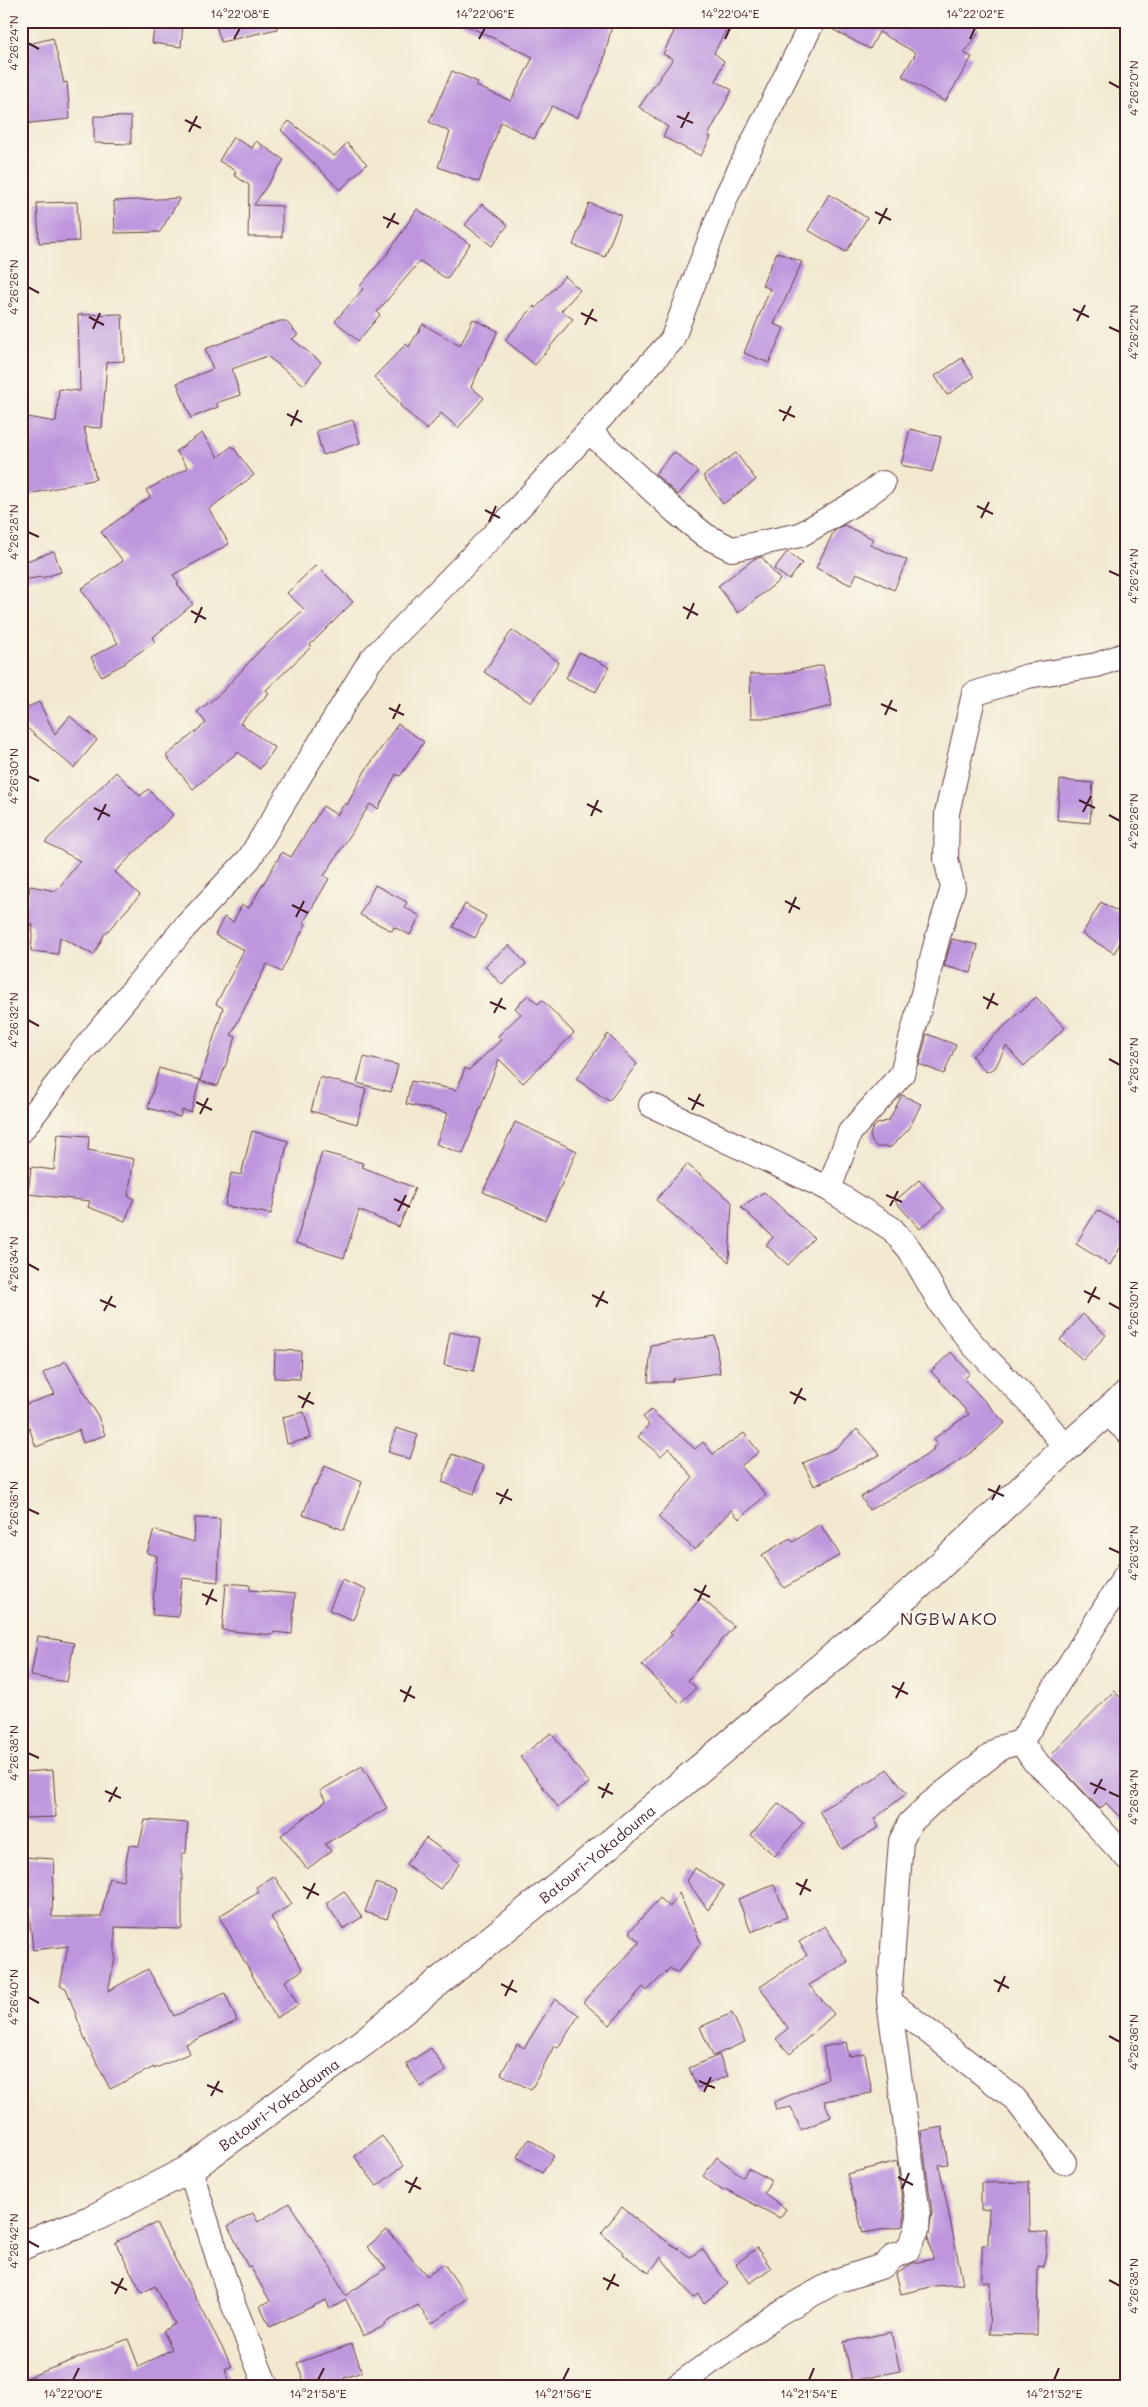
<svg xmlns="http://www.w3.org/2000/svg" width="1148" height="2407" font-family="Mali,sans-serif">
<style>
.building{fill:#bd96de}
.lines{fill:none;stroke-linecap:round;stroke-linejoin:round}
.minor-casing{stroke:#633d44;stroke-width:26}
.highway-casing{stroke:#633d44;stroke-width:30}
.minor{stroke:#fff;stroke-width:24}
.highway{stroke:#fff;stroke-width:28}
.ticks{fill:none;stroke:#4a1f2b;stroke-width:2}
.labels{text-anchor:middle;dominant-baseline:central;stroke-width:4.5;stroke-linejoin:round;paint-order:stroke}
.street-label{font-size:15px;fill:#4a1f2b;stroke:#fbf7ec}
.quarter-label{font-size:18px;letter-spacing:1px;fill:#4a1f2b;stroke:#fbf7ec}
.neatline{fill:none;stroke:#4a1f2b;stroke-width:2}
.ticks-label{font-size:12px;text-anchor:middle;fill:#4a1f2b}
</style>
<rect width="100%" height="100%" fill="#fbf7ec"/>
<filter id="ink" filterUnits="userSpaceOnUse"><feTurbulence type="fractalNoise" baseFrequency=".02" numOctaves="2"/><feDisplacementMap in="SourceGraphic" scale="10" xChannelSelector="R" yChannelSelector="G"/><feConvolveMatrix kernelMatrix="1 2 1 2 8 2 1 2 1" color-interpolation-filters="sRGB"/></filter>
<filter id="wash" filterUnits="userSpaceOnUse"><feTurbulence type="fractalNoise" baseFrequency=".0096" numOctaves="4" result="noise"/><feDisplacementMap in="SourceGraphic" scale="20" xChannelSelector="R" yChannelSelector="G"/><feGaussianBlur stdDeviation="1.12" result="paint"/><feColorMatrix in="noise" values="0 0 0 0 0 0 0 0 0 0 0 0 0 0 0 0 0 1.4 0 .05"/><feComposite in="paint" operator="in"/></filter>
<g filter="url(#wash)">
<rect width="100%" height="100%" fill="#f2e9d0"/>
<g id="blocks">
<g class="building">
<polygon points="155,21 183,23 181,47 152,43"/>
<polygon points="215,21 276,21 277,29 221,42"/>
<polygon points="457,21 613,21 602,67 577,118 552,106 534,139 501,122 479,182 438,167 450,132 429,122 452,71 478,82 476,86 511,101 533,57"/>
<polygon points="679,21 731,21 714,53 724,61 716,81 732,90 708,136 711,137 701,156 663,137 668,127 639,107 673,59 663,54"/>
<polygon points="827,21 966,21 980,31 964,53 972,57 945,102 902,76 916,53 879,32 870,49 826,26"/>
<polygon points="53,38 64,83 67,82 70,119 21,124 21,46"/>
<polygon points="94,116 131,117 131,144 94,143"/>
<polygon points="289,121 334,156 347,143 367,164 340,190 281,130"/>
<polygon points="233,137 252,148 256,141 284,160 254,205 282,206 282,237 248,237 249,185 234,175 236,171 219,161"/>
<polygon points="829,194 867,218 846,252 808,230"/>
<polygon points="180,198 160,232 115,233 114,201"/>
<polygon points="77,202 79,241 39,243 37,203"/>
<polygon points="589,203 621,215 605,257 573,245"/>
<polygon points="482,204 508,225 492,246 465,225"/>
<polygon points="417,209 470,244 447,279 420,261 377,312 380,315 358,341 335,321 363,289 360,286 388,253"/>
<polygon points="777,252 802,262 774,324 784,328 769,363 744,353 770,289 762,285"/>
<polygon points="565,276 580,290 561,311 573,319 535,365 505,340 534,306 536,308"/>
<polygon points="122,314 124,361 107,362 102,428 84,427 96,479 21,496 21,416 56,422 59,389 80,391 78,315"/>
<polygon points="473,319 498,331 471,387 484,398 458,428 441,413 427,430 400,406 401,404 374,377 406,344 409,347 423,324 460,346"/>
<polygon points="280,321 286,321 298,335 292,339 321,362 304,385 267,356 232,369 240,395 216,403 218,407 191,418 177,383 213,369 205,349"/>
<polygon points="962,358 974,377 947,395 935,376"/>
<polygon points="353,420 360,443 323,455 316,431"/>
<polygon points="910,429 941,437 932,472 901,465"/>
<polygon points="202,433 218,457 232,446 254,475 209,509 229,544 173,575 179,583 177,584 193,604 152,638 155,642 125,662 126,663 101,676 91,657 118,643 81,589 123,561 101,532 150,497 146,490 188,468 176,451"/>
<polygon points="674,452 698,472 678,495 655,474"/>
<polygon points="736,453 756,480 723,504 703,476"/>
<polygon points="844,525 873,539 870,545 907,560 894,590 857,573 851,585 816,568 834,531"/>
<polygon points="54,551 61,572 42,578 42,577 21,580 21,563"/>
<polygon points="787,552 802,563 789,580 774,569"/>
<polygon points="762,557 780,580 738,613 718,586 754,559"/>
<polygon points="316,565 353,602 310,645 312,646 266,690 269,693 240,723 275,748 260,769 238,752 193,789 166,756 206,723 197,712 222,692 261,649 304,609 287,593"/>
<polygon points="512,630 559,662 531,703 484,672"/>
<polygon points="579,652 609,667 596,692 566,678"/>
<polygon points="823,665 832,706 781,718 751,718 750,674 781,674"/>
<polygon points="39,702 55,734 70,716 97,740 74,768 21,723 21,710"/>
<polygon points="398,724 424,742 400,776 396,774 378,809 370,804 324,876 329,879 303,923 306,924 281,972 267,964 232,1033 231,1035 236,1037 218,1086 200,1081 223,1008 216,1004 244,950 215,935 224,917 233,922 242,905 249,908 282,852 291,857 323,806 337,815 345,803 347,805 365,771"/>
<polygon points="116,772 140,796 148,789 173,815 115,872 140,895 104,935 94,955 60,937 58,954 31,951 33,925 21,921 21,902 27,903 30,886 56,891 80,861 45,842"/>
<polygon points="1060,780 1093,783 1090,823 1057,820"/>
<polygon points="375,885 407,902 404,907 420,916 410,935 394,927 392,931 360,915"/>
<polygon points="1101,902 1127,917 1127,931 1114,953 1082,934"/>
<polygon points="465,904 486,916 475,938 453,927"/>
<polygon points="952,939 978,945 971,973 944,966"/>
<polygon points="509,945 526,964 502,985 485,966"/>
<polygon points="528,995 538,1004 542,1000 574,1033 523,1083 499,1059 463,1154 436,1144 448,1113 406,1104 411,1081 457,1090 465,1068 469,1070 501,1040 498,1036 521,1014 515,1008"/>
<polygon points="1036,997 1065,1028 1024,1066 1006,1046 995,1068 986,1072 972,1056"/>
<polygon points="608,1034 637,1064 609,1101 576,1079"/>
<polygon points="927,1034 956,1045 944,1074 919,1064"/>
<polygon points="364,1057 398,1065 391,1092 357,1083"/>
<polygon points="159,1068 200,1080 191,1112 182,1110 180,1117 148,1108"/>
<polygon points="320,1077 366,1089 357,1124 311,1111"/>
<polygon points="902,1095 921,1104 909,1129 891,1147 877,1147 872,1142 870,1135 872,1129 877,1124 889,1120"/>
<polygon points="515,1122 577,1151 545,1220 483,1192"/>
<polygon points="252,1131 288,1141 271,1214 225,1206 231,1173 241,1175"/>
<polygon points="58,1134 89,1136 88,1150 134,1159 128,1196 134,1198 125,1221 88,1207 90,1201 28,1194 31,1167 54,1170"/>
<polygon points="322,1152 363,1163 362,1167 415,1188 399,1227 359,1210 344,1258 296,1243"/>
<polygon points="687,1164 732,1202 729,1262 656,1200"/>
<polygon points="919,1180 944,1208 920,1229 895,1201"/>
<polygon points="764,1192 814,1238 788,1265 766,1245 773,1237 741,1207"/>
<polygon points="1097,1210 1127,1227 1127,1236 1110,1265 1076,1244"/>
<polygon points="1083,1314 1106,1335 1083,1360 1060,1340"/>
<polygon points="450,1332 481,1339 474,1371 444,1365"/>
<polygon points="715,1336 720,1373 673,1379 672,1382 648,1382 651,1345"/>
<polygon points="275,1350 301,1351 300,1379 274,1378"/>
<polygon points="951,1352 970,1373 964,1379 1005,1423 976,1449 951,1466 869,1510 861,1497 934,1450 933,1447 937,1445 933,1439 969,1414 931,1371"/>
<polygon points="66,1361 98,1416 105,1435 83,1443 79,1430 36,1447 21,1406 55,1394 43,1373"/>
<polygon points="651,1410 695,1449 703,1442 713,1454 744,1433 759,1452 741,1466 766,1495 739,1519 731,1510 695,1550 658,1517 693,1478 669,1448 661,1456 638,1437 649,1424 643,1417"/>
<polygon points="304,1412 311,1438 287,1444 282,1417"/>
<polygon points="396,1428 418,1435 410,1459 388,1452"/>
<polygon points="857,1429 880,1455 814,1486 803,1463 836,1448"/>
<polygon points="452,1454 484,1466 474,1494 442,1482"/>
<polygon points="325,1466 362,1482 344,1530 303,1515 314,1485 316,1486"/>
<polygon points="195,1518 220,1519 218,1582 182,1578 178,1617 152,1615 157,1556 147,1553 154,1530 194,1542"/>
<polygon points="820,1524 840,1555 784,1588 762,1555 790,1538 793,1542"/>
<polygon points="342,1580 366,1590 353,1620 329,1610"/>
<polygon points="226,1583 250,1585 250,1590 295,1594 292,1634 274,1632 273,1635 222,1630"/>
<polygon points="701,1598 734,1626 688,1680 696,1688 680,1703 642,1665 672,1635 670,1633"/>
<polygon points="38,1636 74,1643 67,1682 31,1676"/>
<polygon points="1114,1691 1127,1704 1127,1824 1106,1803 1100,1809 1050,1756"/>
<polygon points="551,1733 589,1783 558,1807 520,1757"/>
<polygon points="362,1766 387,1808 325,1844 331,1851 307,1869 281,1835 326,1801 320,1791"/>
<polygon points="887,1769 907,1793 874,1819 879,1827 842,1849 819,1811 873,1780"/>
<polygon points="53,1770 56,1817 26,1818 24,1772"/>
<polygon points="779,1803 803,1823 775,1856 751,1835"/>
<polygon points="145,1820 188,1823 186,1853 182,1853 182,1929 115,1927 115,1959 108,1991 148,1969 174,2016 225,1993 237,2021 186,2044 190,2053 154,2069 154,2067 110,2089 86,2042 66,1988 60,1986 68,1946 33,1950 28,1904 21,1904 21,1857 54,1859 52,1917 101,1917 109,1878 123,1881 129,1845 139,1846"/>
<polygon points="426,1838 460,1863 440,1889 406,1864"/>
<polygon points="695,1868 724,1886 708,1910 687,1881"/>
<polygon points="274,1876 292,1904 271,1917 303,1970 285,1981 298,2005 276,2018 219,1916 259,1892 256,1887"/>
<polygon points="375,1883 396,1890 387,1919 365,1912"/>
<polygon points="774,1885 787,1917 751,1932 738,1899"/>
<polygon points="344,1891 362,1917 343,1929 326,1903"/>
<polygon points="679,1893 701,1943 677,1973 670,1968 647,1991 643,1987 610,2025 583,2002 640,1942 629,1932 660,1898 670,1907"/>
<polygon points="825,1926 848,1962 809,1985 834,2014 790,2054 776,2039 788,2028 760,1987 807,1955 799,1942"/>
<polygon points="555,1999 579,2015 558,2048 554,2046 531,2090 501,2074 517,2044 524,2048"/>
<polygon points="732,2013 745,2042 713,2056 700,2027"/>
<polygon points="846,2042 849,2056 865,2054 872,2093 824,2101 831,2117 801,2130 791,2107 776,2110 774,2102 828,2079 823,2047"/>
<polygon points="431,2048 446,2071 421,2087 406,2064"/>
<polygon points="719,2055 728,2076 697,2088 689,2068"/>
<polygon points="942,2127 948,2164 939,2165 963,2284 935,2286 901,2294 896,2273 913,2263 933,2259 928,2238 932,2212 921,2131"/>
<polygon points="382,2136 404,2165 377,2186 354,2156"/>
<polygon points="529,2139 554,2156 542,2173 517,2157"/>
<polygon points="717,2157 743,2177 748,2168 771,2180 764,2193 786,2209 780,2218 725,2189 723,2191 703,2176"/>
<polygon points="897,2161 904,2214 903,2226 863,2233 847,2174"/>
<polygon points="1029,2182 1030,2231 1048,2233 1044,2267 1038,2266 1037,2335 989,2334 990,2282 982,2282 982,2245 988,2245 989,2209 981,2210 981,2183"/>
<polygon points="289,2203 331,2268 345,2296 386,2268 367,2247 387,2230 427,2276 444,2264 468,2298 431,2324 418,2305 385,2323 386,2325 363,2336 346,2300 330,2309 326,2300 270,2327 260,2306 270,2301 250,2266 248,2267 228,2226 253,2213 258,2222"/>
<polygon points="622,2207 643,2225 690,2257 702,2249 728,2284 704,2303 698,2294 693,2298 661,2257 649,2273 622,2254 623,2252 601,2233"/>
<polygon points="156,2223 232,2366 225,2369 231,2386 21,2386 21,2380 128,2339 139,2367 172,2349 163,2331 175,2324 155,2286 142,2293 115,2242"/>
<polygon points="757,2248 771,2268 750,2283 736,2264"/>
<polygon points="891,2332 900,2371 852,2381 844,2342"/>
<polygon points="352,2344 362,2372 344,2378 346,2386 306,2386 297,2363"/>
</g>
</g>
</g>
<g filter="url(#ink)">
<use href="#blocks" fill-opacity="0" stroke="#633d44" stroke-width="1"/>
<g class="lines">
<defs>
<g id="minor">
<polyline points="590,432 676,512 706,536 732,549 800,535 860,500 883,483"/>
<polyline points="651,1105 829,1189 892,1229 910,1250 942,1306 974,1346 1030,1403 1066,1448"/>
<polyline points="21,1131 80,1054 185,927 249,859 370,661 503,525 672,340 727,195 813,21"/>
<polyline points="829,1189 850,1132 902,1074 938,936 953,888 946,859 947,813 974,694 1028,676 1097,665 1127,654"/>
<polyline points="1107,1413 1127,1431"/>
<polyline points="1021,1742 1127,1573"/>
<polyline points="889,2001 1015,2099 1064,2162"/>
<polyline points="190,2169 230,2296 266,2386"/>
<polyline points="677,2386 779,2313 836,2281 883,2266 894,2256 907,2251 917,2230 918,2214 889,2001 901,1841 910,1823 931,1803 1002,1747 1021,1742 1034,1761 1051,1776 1127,1858"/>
</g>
<g id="highway">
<path id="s1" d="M21,2246L90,2220L190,2169L364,2042L606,1847L917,1587L1066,1448L1127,1394"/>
</g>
</defs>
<use href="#minor" class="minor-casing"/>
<use href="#highway" class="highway-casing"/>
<use href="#minor" class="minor"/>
<use href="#highway" class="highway"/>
</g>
</g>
<path class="ticks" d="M234,39L240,28M479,39L485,28M725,39L730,28M970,39L975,28M28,43L39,49M1109,82L1120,88M677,116L693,123M185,120L201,128M681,128L689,112M189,132L197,116M875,212L891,220M383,217L399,224M879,224L887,208M387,228L395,213M28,287L39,293M1073,309L1089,317M581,313L597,321M89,317L104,325M1077,321L1085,305M585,325L593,309M1109,327L1120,332M93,329L100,313M779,410L795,417M287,414L302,422M783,421L791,406M291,426L298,410M977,506L993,514M485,510L500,518M981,518L989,502M489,522L496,506M28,532L39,537M1109,571L1120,576M683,607L698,615M191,611L206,619M687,619L694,603M195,623L202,607M881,704L897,711M389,708L404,715M885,715L892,700M393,719L400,704M28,776L39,781M1079,800L1095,808M587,804L602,812M94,808L110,816M1083,812L1091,796M1109,815L1120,821M591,816L598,800M98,820L106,804M785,901L800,909M292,905L308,913M789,913L796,897M296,917L304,901M983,997L998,1005M490,1002L506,1009M987,1009L994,993M494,1013L502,998M28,1020L39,1026M1109,1059L1120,1065M688,1098L704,1106M196,1102L212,1110M692,1110L700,1094M200,1114L208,1098M886,1195L902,1202M394,1199L410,1207M890,1206L898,1191M398,1211L406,1195M28,1264L39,1270M1084,1291L1100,1299M592,1295L608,1303M100,1300L116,1307M1088,1303L1096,1287M1109,1303L1120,1309M596,1307L604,1291M104,1311L112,1296M790,1392L806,1400M298,1396L314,1404M794,1404L802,1388M302,1408L310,1392M988,1489L1004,1496M496,1493L512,1500M992,1500L1000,1485M500,1504L508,1489M28,1509L39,1514M1109,1548L1120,1553M694,1589L710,1597M202,1594L217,1601M698,1601L706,1585M206,1605L213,1589M892,1686L908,1694M400,1690L415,1698M896,1698L904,1682M404,1702L411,1686M28,1753L39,1758M1090,1783L1106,1790M598,1787L613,1794M105,1791L121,1798M1109,1792L1120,1797M1094,1794L1102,1779M602,1798L609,1783M109,1802L117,1787M796,1883L811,1891M303,1887L319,1895M800,1895L807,1879M307,1899L315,1883M994,1980L1009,1988M501,1984L517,1992M998,1992L1005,1976M505,1996L513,1980M28,1997L39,2003M1109,2036L1120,2042M699,2081L715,2088M207,2085L223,2092M704,2092L711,2077M211,2096L219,2081M898,2177L913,2185M405,2181L421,2189M902,2189L909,2173M409,2193L417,2177M28,2241L39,2247M603,2278L619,2286M1109,2280L1120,2286M111,2282L127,2290M607,2290L615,2274M115,2294L123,2278M73,2380L79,2368M318,2380L324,2368M563,2380L569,2368M809,2380L814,2368M1054,2380L1059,2368"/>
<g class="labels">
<g class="street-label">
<text stroke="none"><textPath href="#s1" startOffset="701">Batouri-Yokadouma</textPath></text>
<text stroke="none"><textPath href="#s1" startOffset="296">Batouri-Yokadouma</textPath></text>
</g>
<g class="quarter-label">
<text x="949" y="1618">NGBWAKO</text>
</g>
</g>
<rect width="1148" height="2407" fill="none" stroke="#fbf7ec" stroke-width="55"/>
<rect x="28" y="28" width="1092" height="2352" class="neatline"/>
<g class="ticks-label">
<text x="240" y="18">14°22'08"E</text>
<text x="485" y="18">14°22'06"E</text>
<text x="730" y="18">14°22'04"E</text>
<text x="975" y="18">14°22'02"E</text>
<text transform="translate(14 43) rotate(-90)" y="4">4°26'24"N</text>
<text transform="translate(1134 88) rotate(-90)" y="4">4°26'20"N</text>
<text transform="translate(14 287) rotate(-90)" y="4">4°26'26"N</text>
<text transform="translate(1134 332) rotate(-90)" y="4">4°26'22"N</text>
<text transform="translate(14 532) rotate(-90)" y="4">4°26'28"N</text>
<text transform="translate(1134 576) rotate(-90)" y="4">4°26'24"N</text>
<text transform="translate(14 776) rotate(-90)" y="4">4°26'30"N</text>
<text transform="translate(1134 821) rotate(-90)" y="4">4°26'26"N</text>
<text transform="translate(14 1020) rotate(-90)" y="4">4°26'32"N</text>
<text transform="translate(1134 1065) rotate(-90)" y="4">4°26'28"N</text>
<text transform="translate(14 1264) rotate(-90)" y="4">4°26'34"N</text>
<text transform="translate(1134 1309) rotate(-90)" y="4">4°26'30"N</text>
<text transform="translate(14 1509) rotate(-90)" y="4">4°26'36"N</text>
<text transform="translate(1134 1553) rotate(-90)" y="4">4°26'32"N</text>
<text transform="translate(14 1753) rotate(-90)" y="4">4°26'38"N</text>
<text transform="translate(1134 1797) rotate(-90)" y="4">4°26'34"N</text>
<text transform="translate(14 1997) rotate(-90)" y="4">4°26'40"N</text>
<text transform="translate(1134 2042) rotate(-90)" y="4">4°26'36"N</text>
<text transform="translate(14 2241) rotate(-90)" y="4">4°26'42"N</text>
<text transform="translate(1134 2286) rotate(-90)" y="4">4°26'38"N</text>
<text x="73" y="2398">14°22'00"E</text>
<text x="318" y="2398">14°21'58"E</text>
<text x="563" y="2398">14°21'56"E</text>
<text x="809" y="2398">14°21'54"E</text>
<text x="1054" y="2398">14°21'52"E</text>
</g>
</svg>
